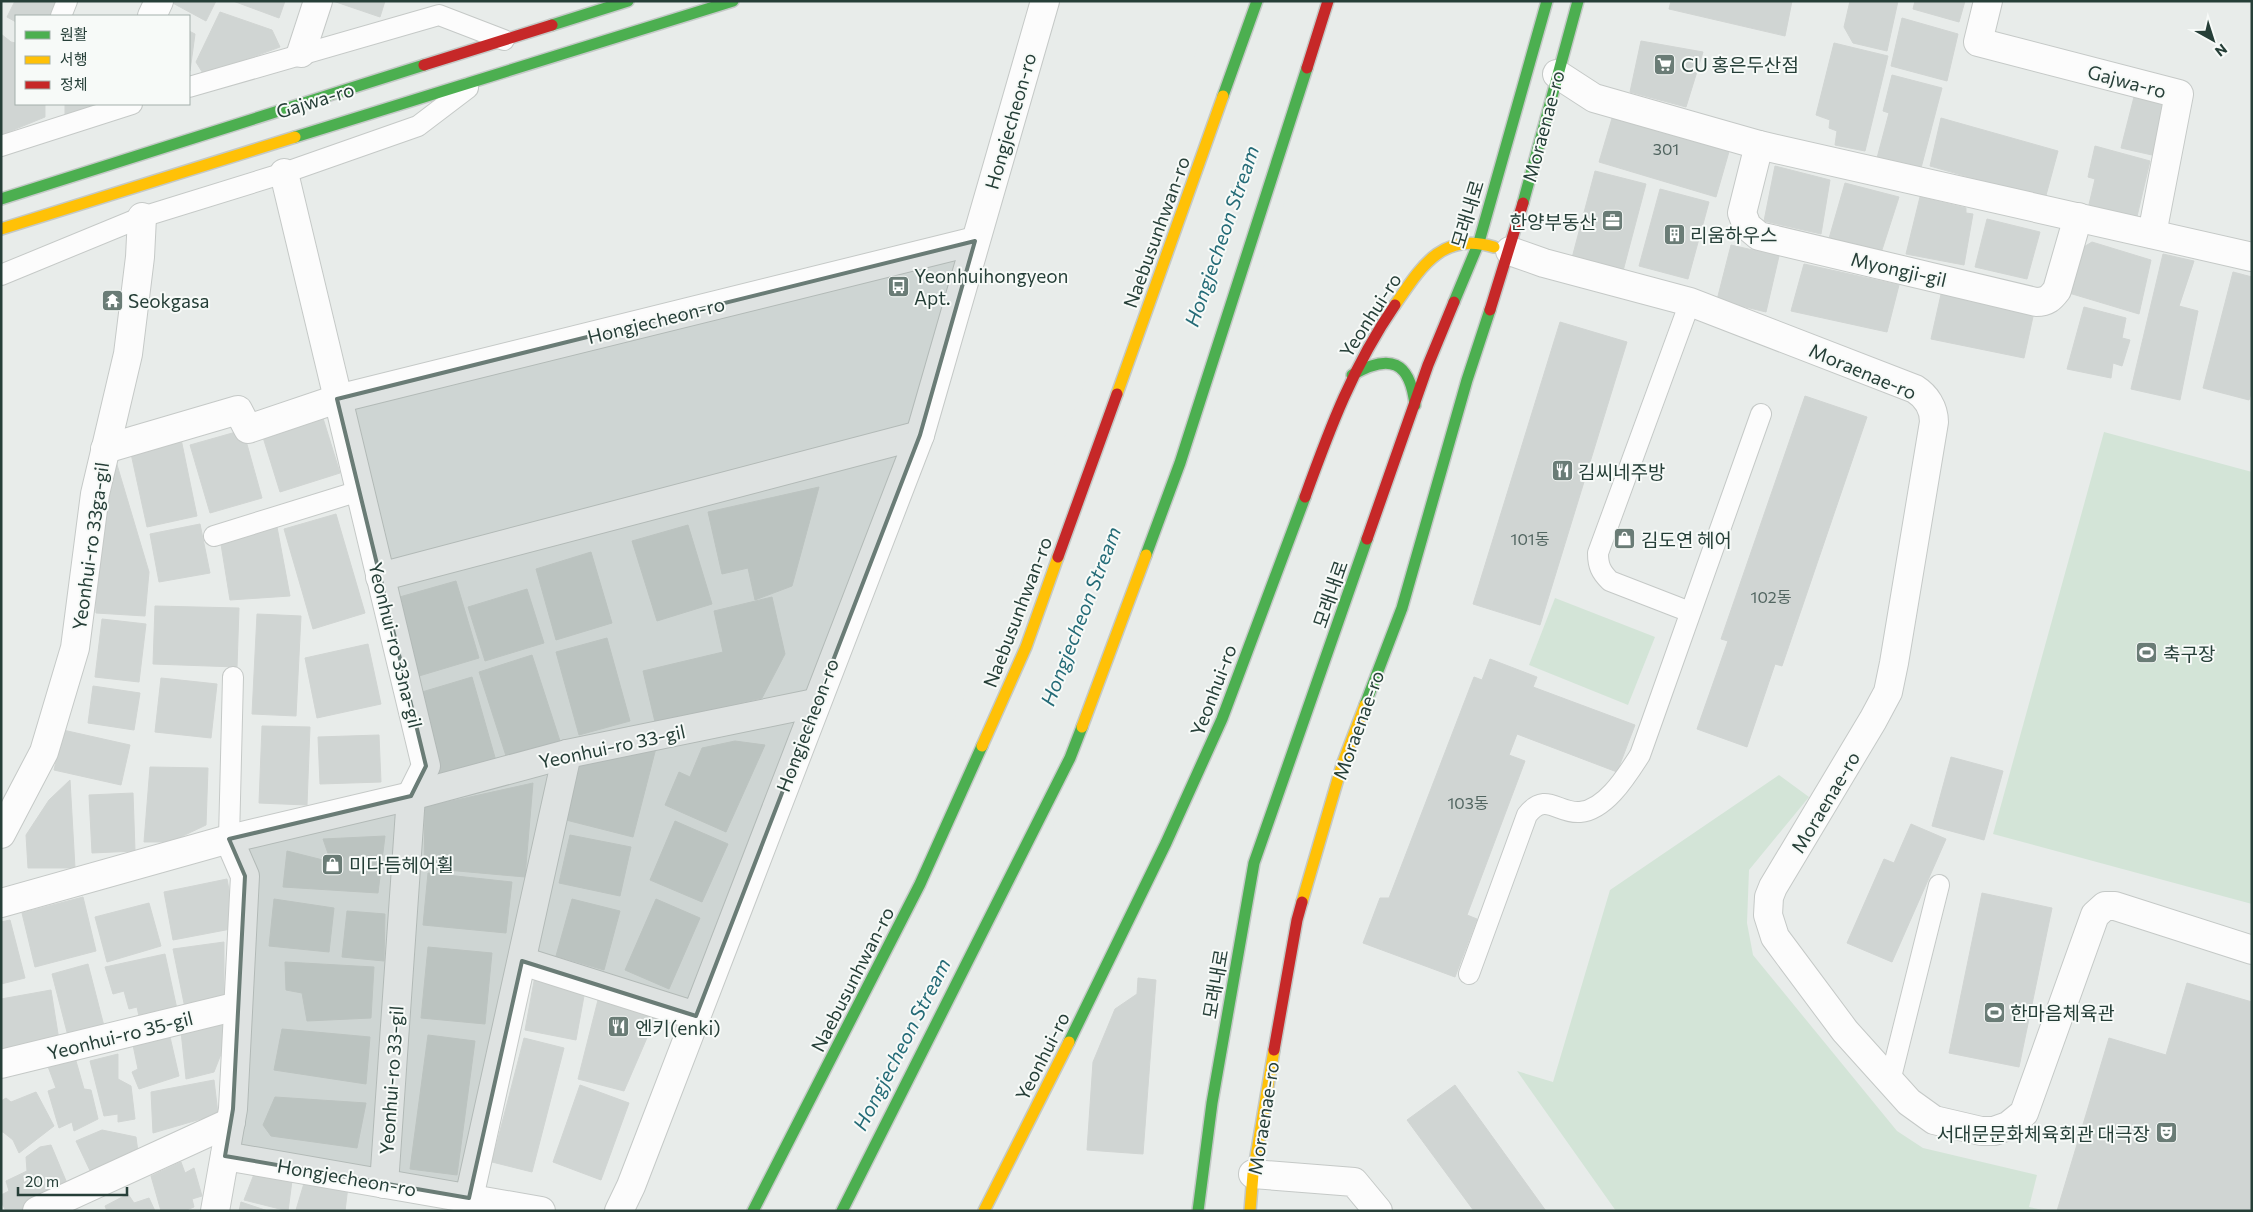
<svg xmlns="http://www.w3.org/2000/svg" width="2253" height="1212" font-family="Commissioner,'Noto Sans KR',sans-serif">
<style>
.green{fill:#d3e4d7}
.pier{fill:#e8ecea}
.building{fill:#d0d5d3;stroke:#d1d5d3}
.lines{fill:none;stroke-linecap:round;stroke-linejoin:round}
.lane-casing{stroke:#c5c9c7;stroke-width:22}
.street-casing{stroke:#c5c9c7;stroke-width:30}
.fast-casing{stroke:#c4c9c7;stroke-width:14}
.slow-casing{stroke:#c4c9c7;stroke-width:14}
.jam-casing{stroke:#c4c9c7;stroke-width:14}
.lane{stroke:#fcfcfc;stroke-width:20}
.street{stroke:#fcfcfc;stroke-width:28}
.fast{stroke:#4caf50;stroke-width:11}
.slow{stroke:#ffc107;stroke-width:11}
.jam{stroke:#c62828;stroke-width:11}
.marked{fill:#6a7c76;fill-opacity:0.2;stroke:#6a7c76;stroke-width:4;stroke-linejoin:round}
.labels{text-anchor:middle;dominant-baseline:central;stroke-width:4;stroke-linejoin:round;paint-order:stroke}
.number-label{font-size:16px;fill:#516560}
.poi-label{font-size:19px;fill:#263f38;stroke:#f7faf8;text-anchor:start}
.street-label{font-size:19px;fill:#263f38;stroke:#f7faf8}
.water-label{font-size:20px;font-style:italic;fill:#246b77;stroke:#f7faf8}
</style>
<rect width="100%" height="100%" fill="#e8ecea"/>
<g class="green">
<polygon points="2104,432 2252,472 2252,904 1993,834"/>
<polygon points="1555,598 1655,637 1628,705 1529,665"/>
<polygon points="1779,775 1809,797 1749,870 1747,923 1753,955 1897,1131 1923,1148 2037,1175 2029,1207 2048,1211 1616,1211 1517,1071 1553,1082 1610,890"/>
</g>
<polygon class="pier" points="1213,1 1349,1 1268,254 1164,555 1070,789 948,1056 868,1211 713,1211 810,1025 984,655 1090,369"/>
<g class="building">
<polygon points="15,1 57,1 50,16 16,16 16,22 7,17"/>
<polygon points="169,1 216,1 206,21"/>
<polygon points="233,1 285,1 279,18"/>
<polygon points="333,1 385,1 380,17"/>
<polygon points="1671,1 1792,1 1785,36 1669,9"/>
<polygon points="1850,1 1898,1 1887,51 1853,43 1844,27"/>
<polygon points="1915,1 1965,1 1959,22 1913,9"/>
<polygon points="220,12 272,30 280,47 204,75 196,62"/>
<polygon points="1902,18 1958,34 1947,81 1891,66"/>
<polygon points="189,31 195,34 190,71 189,71"/>
<polygon points="1,34 11,42 16,43 16,104 45,104 45,117 1,135"/>
<polygon points="1641,41 1703,52 1686,107 1630,92"/>
<polygon points="1834,43 1888,56 1865,151 1835,145 1837,131 1829,128 1830,120 1816,115"/>
<polygon points="1892,75 1942,88 1921,168 1877,158 1889,113 1883,111"/>
<polygon points="2135,93 2165,100 2152,155 2121,148"/>
<polygon points="65,104 101,104 65,115"/>
<polygon points="1613,115 1730,148 1716,197 1599,162"/>
<polygon points="1941,118 2058,151 2045,199 1930,166"/>
<polygon points="2095,146 2150,161 2135,225 2087,213 2095,179 2088,177"/>
<polygon points="1775,166 1830,180 1821,234 1764,221"/>
<polygon points="1595,171 1646,184 1623,271 1572,258"/>
<polygon points="1845,183 1899,197 1880,256 1828,242"/>
<polygon points="1660,189 1709,202 1688,279 1639,266"/>
<polygon points="1920,197 1966,208 1966,213 1973,214 1964,265 1906,254"/>
<polygon points="1987,219 2040,232 2027,279 1975,267"/>
<polygon points="2092,242 2151,260 2139,314 2069,293 2082,248"/>
<polygon points="1731,245 1779,256 1766,312 1717,300"/>
<polygon points="2163,254 2194,261 2179,306 2198,311 2180,400 2131,389"/>
<polygon points="1804,264 1899,285 1887,332 1791,311"/>
<polygon points="2233,272 2252,277 2252,390 2249,400 2203,388"/>
<polygon points="1942,290 2034,312 2024,358 1931,339"/>
<polygon points="2084,307 2126,318 2122,338 2130,340 2122,366 2113,363 2111,378 2067,369"/>
<polygon points="1560,322 1627,342 1540,625 1473,604"/>
<polygon points="1805,396 1867,417 1782,666 1775,664 1747,747 1697,729 1728,641 1721,639"/>
<polygon points="322,415 340,473 280,492 262,434"/>
<polygon points="243,430 262,498 210,513 190,445"/>
<polygon points="181,439 197,516 147,527 130,449"/>
<polygon points="115,458 149,572 145,616 96,613 94,559"/>
<polygon points="819,487 792,586 755,600 748,568 722,574 708,512"/>
<polygon points="336,514 365,613 313,629 284,529"/>
<polygon points="200,524 210,573 159,582 150,534"/>
<polygon points="688,525 712,604 657,621 632,541"/>
<polygon points="277,527 290,596 230,600 220,538"/>
<polygon points="591,552 612,623 556,640 536,569"/>
<polygon points="456,581 479,658 419,676 396,598"/>
<polygon points="527,589 544,643 485,661 468,607"/>
<polygon points="772,597 785,654 762,698 655,722 643,671 723,652 714,611"/>
<polygon points="155,606 239,608 237,667 153,664"/>
<polygon points="257,614 301,616 296,716 252,714"/>
<polygon points="102,619 146,624 139,682 95,677"/>
<polygon points="607,638 630,721 579,735 556,652"/>
<polygon points="368,644 381,704 317,718 305,658"/>
<polygon points="532,655 560,741 507,759 479,672"/>
<polygon points="1490,659 1537,677 1533,687 1635,725 1617,772 1517,734 1509,755 1525,761 1467,915 1477,919 1455,977 1363,943 1380,898 1389,898 1474,677 1482,680"/>
<polygon points="472,677 496,761 438,779 412,695"/>
<polygon points="161,678 217,684 211,738 155,732"/>
<polygon points="93,686 140,693 134,730 88,723"/>
<polygon points="262,726 310,727 307,805 259,803"/>
<polygon points="63,730 130,745 121,785 54,770"/>
<polygon points="379,735 381,782 320,784 318,737"/>
<polygon points="735,741 765,745 726,832 665,805 679,772 690,777 702,748"/>
<polygon points="656,748 633,837 566,820 580,766"/>
<polygon points="1951,757 2003,771 1984,840 1932,826"/>
<polygon points="150,767 208,768 206,825 170,842 144,842"/>
<polygon points="70,780 75,868 28,868 26,835 49,800"/>
<polygon points="533,783 525,877 424,868 425,807"/>
<polygon points="133,793 135,851 92,853 89,795"/>
<polygon points="675,821 728,844 702,902 650,880"/>
<polygon points="1911,824 1946,839 1892,962 1847,943 1884,859 1894,863"/>
<polygon points="570,835 631,847 620,896 559,883"/>
<polygon points="385,836 378,893 283,887 287,851 331,862 323,839"/>
<polygon points="428,873 512,882 506,933 423,925"/>
<polygon points="227,879 236,928 173,940 164,892"/>
<polygon points="1982,893 2052,908 2019,1067 1949,1053"/>
<polygon points="83,897 96,951 35,967 22,913"/>
<polygon points="274,899 334,908 329,952 269,946"/>
<polygon points="572,899 620,911 604,970 556,956"/>
<polygon points="656,899 700,918 669,989 625,970"/>
<polygon points="149,903 161,946 107,962 95,917"/>
<polygon points="347,911 385,914 384,961 342,957"/>
<polygon points="10,920 25,978 1,984 1,922"/>
<polygon points="224,942 224,999 185,1008 173,949"/>
<polygon points="428,947 492,953 485,1024 421,1018"/>
<polygon points="165,954 177,1009 140,1021 137,1007 129,1009 124,991 113,994 105,967"/>
<polygon points="285,962 374,967 371,1018 307,1021 302,993 286,990"/>
<polygon points="88,964 104,1026 68,1036 52,974"/>
<polygon points="535,976 586,985 576,1040 525,1030"/>
<polygon points="1138,978 1156,980 1143,1154 1087,1150 1093,1062 1115,1009 1137,994"/>
<polygon points="2187,983 2252,1002 2252,1211 2057,1211 2109,1038 2166,1055"/>
<polygon points="51,990 59,1040 2,1050 1,999"/>
<polygon points="600,992 659,1010 624,1091 578,1079"/>
<polygon points="222,1021 226,1041 214,1072 186,1079 181,1031"/>
<polygon points="282,1029 370,1037 366,1084 274,1070"/>
<polygon points="428,1035 475,1041 457,1175 410,1169"/>
<polygon points="170,1037 179,1076 139,1089 132,1072 138,1069 133,1045"/>
<polygon points="524,1038 564,1048 532,1172 492,1162"/>
<polygon points="74,1054 84,1089 91,1090 98,1119 74,1131 72,1122 59,1128 48,1091 56,1088 46,1061"/>
<polygon points="118,1054 118,1079 131,1086 135,1119 118,1122 118,1114 104,1116 90,1061"/>
<polygon points="214,1080 218,1114 153,1133 151,1092"/>
<polygon points="580,1085 629,1103 601,1180 553,1162"/>
<polygon points="1455,1085 1546,1211 1474,1211 1407,1120"/>
<polygon points="36,1092 54,1126 19,1153 13,1140 3,1132 1,1132 1,1101 6,1098 11,1102"/>
<polygon points="275,1097 366,1103 357,1148 271,1136 263,1125"/>
<polygon points="102,1130 136,1137 139,1160 94,1179 76,1141"/>
<polygon points="51,1145 69,1188 21,1211 6,1211 1,1202 1,1195 9,1191 6,1181 27,1171 26,1157 40,1147"/>
<polygon points="181,1162 185,1173 194,1168 202,1196 192,1199 194,1207 184,1211 161,1211 151,1176"/>
<polygon points="256,1169 293,1173 288,1211 244,1200"/>
<polygon points="308,1170 349,1178 345,1211 296,1210"/>
<polygon points="128,1194 134,1203 149,1198 155,1211 107,1211 105,1206"/>
<polygon points="241,1202 268,1211 239,1211"/>
</g>
<g class="lines">
<defs>
<g id="lane">
<polyline points="61,16 67,1"/>
<polyline points="189,87 439,15 504,40"/>
<polyline points="1,146 132,104"/>
<polyline points="1,275 142,217 284,173 418,126 468,88"/>
<polyline points="214,536 359,491"/>
<path d="M1690,612L1610,581C1601,572 1598,566 1598,553L1690,302"/>
<polyline points="229,839 233,677"/>
<path d="M1469,974L1527,815C1546,791 1558,814 1580,812C1606,810 1627,775 1640,755L1761,414"/>
<polyline points="1890,1081 1939,885"/>
</g>
<g id="street">
<polyline points="1988,1 1978,42 2179,94 2152,234"/>
<polyline points="152,16 159,1"/>
<polyline points="301,53 318,1"/>
<polyline points="1557,74 1594,98 1759,145 2252,257"/>
<path d="M1759,145L1742,213L1747,226L1759,236L2036,302C2047,302 2051,298 2057,290L2078,217"/>
<polyline points="284,173 426,766 411,796 384,1184"/>
<path d="M1510,251L1544,263L1690,302L1915,389C1926,396 1934,408 1934,422L1894,663L1888,692L1873,720L1773,887L1769,897L1768,915L1775,937L1845,1031L1909,1102L1934,1120L1981,1131H1994L2008,1126L2024,1113L2095,915L2105,906H2115L2252,950"/>
<polyline points="105,449 238,410 248,429 337,399 975,241"/>
<polyline points="380,577 920,435"/>
<polyline points="1,834 44,752 75,648 95,494 128,354 140,257 142,217"/>
<polyline points="1,903 229,839 411,796 567,754 815,703"/>
<polyline points="522,961 696,1016"/>
<polyline points="1,1064 238,1006"/>
<polyline points="225,1156 541,1211"/>
<polyline points="1253,1174 1354,1182 1378,1211"/>
<polyline points="469,1198 567,754"/>
<polyline points="37,1211 231,1122"/>
<polyline points="215,1211 233,1109 245,876 229,839"/>
<polyline points="619,1211 631,1186 920,435 1045,1"/>
</g>
<g id="fast">
<polyline points="552,25 628,1"/>
<polyline points="1223,96 1257,1"/>
<polyline points="295,137 733,1"/>
<polyline points="1,199 424,65"/>
<polyline points="1523,203 1578,1"/>
<polyline points="1454,302 1479,242 1547,1"/>
<path d="M1352,375C1390,353 1410,361 1415,405"/>
<polyline points="1146,555 1180,463 1307,68"/>
<polyline points="1365,705 1402,608 1467,380 1490,310"/>
<polyline points="1069,1042 1166,843 1222,719 1305,497"/>
<polyline points="753,1211 920,884 982,746"/>
<polyline points="842,1211 1070,758 1082,727"/>
<polyline points="1198,1211 1212,1103 1254,863 1367,539"/>
</g>
<g id="slow">
<polyline points="1,229 295,137"/>
<path d="M1395,305C1421,267 1442,231 1494,247"/>
<polyline points="1117,394 1223,96"/>
<polyline points="1082,727 1146,555"/>
<polyline points="982,746 1026,647 1058,557"/>
<polyline points="1302,902 1342,765 1365,705"/>
<polyline points="984,1211 1069,1042"/>
<polyline points="1250,1211 1253,1174 1274,1050"/>
</g>
<g id="jam">
<polyline points="424,65 552,25"/>
<polyline points="1307,68 1328,1"/>
<polyline points="1490,310 1523,203"/>
<path d="M1305,497C1330,428 1353,366 1395,305"/>
<polyline points="1367,539 1428,365 1454,302"/>
<polyline points="1058,557 1117,394"/>
<polyline points="1274,1050 1297,920 1302,902"/>
</g>
</defs>
<use href="#lane" class="lane-casing"/>
<use href="#street" class="street-casing"/>
<use href="#fast" class="fast-casing"/>
<use href="#slow" class="slow-casing"/>
<use href="#jam" class="jam-casing"/>
<use href="#lane" class="lane"/>
<use href="#street" class="street"/>
<use href="#fast" class="fast"/>
<use href="#slow" class="slow"/>
<use href="#jam" class="jam"/>
</g>
<path class="marked" d="M975,241L920,435L696,1016L522,961L469,1198L225,1156L233,1109L245,876L229,839L411,796L426,766L337,399Z"/>
<defs>
<symbol id="supermarket-square" viewBox="-11 -11 22 22"><rect x="-9" y="-9" width="18" height="18" rx="4" fill="#6a7c76" stroke="#f7faf8"/><path d="M-6-5.5h2.5l.6 2H6L4.5 2H-2.5L-4.4-4H-6ZM-1.5 3.2a1.3 1.3 0 1 0 .1 0ZM3 3.2a1.3 1.3 0 1 0 .1 0Z" fill="#fff"/></symbol>
<symbol id="office-square" viewBox="-11 -11 22 22"><rect x="-9" y="-9" width="18" height="18" rx="4" fill="#6a7c76" stroke="#f7faf8"/><path d="M-6-3h4V-5.5h4V-3h4V5H-6ZM-1-4.5V-3h2v-1.5ZM-6 0V1H6V0Z" fill="#fff"/></symbol>
<symbol id="building-square" viewBox="-11 -11 22 22"><rect x="-9" y="-9" width="18" height="18" rx="4" fill="#6a7c76" stroke="#f7faf8"/><path d="M-4-6H4V6H1V3H-1V6H-4ZM-2.5-4.3h1.7v1.8h-1.7ZM.8-4.3h1.7v1.8H.8ZM-2.5-1h1.7V.8h-1.7ZM.8-1h1.7V.8H.8Z" fill="#fff"/></symbol>
<symbol id="bus-square" viewBox="-11 -11 22 22"><rect x="-9" y="-9" width="18" height="18" rx="4" fill="#6a7c76" stroke="#f7faf8"/><path d="M-5-6H5V4H4V6H2V4H-2V6H-4V4H-5ZM-3.5-4V0h7V-4ZM-3.5 1.2v1.5H-2V1.2ZM2 1.2v1.5H3.5V1.2Z" fill="#fff"/></symbol>
<symbol id="temple-square" viewBox="-11 -11 22 22"><rect x="-9" y="-9" width="18" height="18" rx="4" fill="#6a7c76" stroke="#f7faf8"/><path d="M0-6L5-2H3V0L6.5 2.5H4V6H1.5V3h-3V6H-4V2.5H-6.5L-3 0V-2H-5Z" fill="#fff"/></symbol>
<symbol id="restaurant-square" viewBox="-11 -11 22 22"><rect x="-9" y="-9" width="18" height="18" rx="4" fill="#6a7c76" stroke="#f7faf8"/><path d="M-5-6h1v4h1v-4h1v4h1v-4h1v5L-1.5 .5V6h-2V.5L-5-1ZM5-6V6H3V1.5H1.5Q1.5-4 5-6Z" fill="#fff"/></symbol>
<symbol id="shop-square" viewBox="-11 -11 22 22"><rect x="-9" y="-9" width="18" height="18" rx="4" fill="#6a7c76" stroke="#f7faf8"/><path d="M-5-2.5h2.3a2.7 3.5 0 0 1 5.4 0H5L5.5 6h-11ZM-1.5-2.5h3a1.5 2.3 0 0 0-3 0Z" fill="#fff"/></symbol>
<symbol id="stadium-square" viewBox="-11 -11 22 22"><rect x="-9" y="-9" width="18" height="18" rx="4" fill="#6a7c76" stroke="#f7faf8"/><path d="M0-5a6.5 5 0 1 0 0 10a6.5 5 0 1 0 0-10ZM-3.5-1.8h7v3.6h-7Z" fill="#fff"/></symbol>
<symbol id="theatre-square" viewBox="-11 -11 22 22"><rect x="-9" y="-9" width="18" height="18" rx="4" fill="#6a7c76" stroke="#f7faf8"/><path d="M-5-5.5Q0-4 5-5.5V0Q5 5 0 6Q-5 5-5 0ZM-3.3-2.5H-1v1.5H-3.3ZM1-2.5H3.3v1.5H1ZM-2.8 1Q0 5.5 2.8 1Z" fill="#fff"/></symbol>
</defs>
<g fill-rule="evenodd">
<use href="#supermarket-square" x="1652" y="52" width="25" height="25"/>
<use href="#office-square" x="1600" y="208" width="25" height="25"/>
<use href="#building-square" x="1662" y="222" width="25" height="25"/>
<use href="#bus-square" x="886" y="274" width="25" height="25"/>
<use href="#temple-square" x="100" y="288" width="25" height="25"/>
<use href="#restaurant-square" x="1550" y="458" width="25" height="25"/>
<use href="#shop-square" x="1612" y="526" width="25" height="25"/>
<use href="#stadium-square" x="2134" y="640" width="25" height="25"/>
<use href="#shop-square" x="320" y="852" width="25" height="25"/>
<use href="#stadium-square" x="1982" y="1000" width="25" height="25"/>
<use href="#restaurant-square" x="606" y="1014" width="25" height="25"/>
<use href="#theatre-square" x="2154" y="1120" width="25" height="25"/>
</g>
<g class="labels">
<g class="number-label">
<text x="1666" y="148">301</text>
<text x="1530" y="538">101동</text>
<text x="1771" y="596">102동</text>
<text x="1468" y="802">103동</text>
</g>
<g class="poi-label">
<text x="1681" y="64">CU 홍은두산점</text>
<text x="1597" y="221" text-anchor="end">한양부동산</text>
<text x="1690" y="234">리움하우스</text>
<text x="914" y="275">Yeonhuihongyeon<tspan x="914" dy="22">Apt.</tspan></text>
<text x="128" y="300">Seokgasa</text>
<text x="1578" y="471">김씨네주방</text>
<text x="1641" y="539">김도연 헤어</text>
<text x="2163" y="653">축구장</text>
<text x="349" y="864">미다듬헤어휠</text>
<text x="2010" y="1012">한마음체육관</text>
<text x="635" y="1027">엔키(enki)</text>
<text x="2150" y="1133" text-anchor="end">서대문문화체육회관 대극장</text>
</g>
<g class="street-label">
<text transform="translate(2127 81) rotate(15)">Gajwa-ro</text>
<text transform="translate(315 100) rotate(-17)">Gajwa-ro</text>
<text transform="translate(1010 121) rotate(-74)">Hongjecheon-ro</text>
<text transform="translate(1543 126) rotate(-75)">Moraenae-ro</text>
<text transform="translate(1467 214) rotate(-73)">모래내로</text>
<text transform="translate(1156 232) rotate(-70)">Naebusunhwan-ro</text>
<text transform="translate(1899 269) rotate(13)">Myongji-gil</text>
<text transform="translate(1370 315) rotate(-57)">Yeonhui-ro</text>
<text transform="translate(656 320) rotate(-14)">Hongjecheon-ro</text>
<text transform="translate(1863 371) rotate(23)">Moraenae-ro</text>
<text transform="translate(90 546) rotate(-82)">Yeonhui-ro 33ga-gil</text>
<text transform="translate(1330 594) rotate(-71)">모래내로</text>
<text transform="translate(1017 612) rotate(-69)">Naebusunhwan-ro</text>
<text transform="translate(396 645) rotate(76)">Yeonhui-ro 33na-gil</text>
<text transform="translate(1213 690) rotate(-69)">Yeonhui-ro</text>
<text transform="translate(807 725) rotate(-69)">Hongjecheon-ro</text>
<text transform="translate(1358 725) rotate(-70)">Moraenae-ro</text>
<text transform="translate(612 746) rotate(-12)">Yeonhui-ro 33-gil</text>
<text transform="translate(1825 802) rotate(-59)">Moraenae-ro</text>
<text transform="translate(852 979) rotate(-63)">Naebusunhwan-ro</text>
<text transform="translate(1215 984) rotate(-80)">모래내로</text>
<text transform="translate(120 1035) rotate(-14)">Yeonhui-ro 35-gil</text>
<text transform="translate(1042 1056) rotate(-63)">Yeonhui-ro</text>
<text transform="translate(391 1080) rotate(-86)">Yeonhui-ro 33-gil</text>
<text transform="translate(1263 1118) rotate(-81)">Moraenae-ro</text>
<text transform="translate(347 1177) rotate(10)">Hongjecheon-ro</text>
</g>
<g class="water-label">
<text transform="translate(1221 236) rotate(-71)">Hongjecheon Stream</text>
<text transform="translate(1080 616) rotate(-69)">Hongjecheon Stream</text>
<text transform="translate(901 1044) rotate(-63)">Hongjecheon Stream</text>
</g>
</g>
<rect width="2253" height="1212" fill="none" stroke="#263f38" stroke-width="5"/>
<rect x="15" y="15" width="175" height="90" fill="#f7faf8" stroke="#a3afab"/>
<rect x="25" y="31" width="25" height="8" fill="#4caf50" stroke="#a3afab"/>
<text x="60" y="40" font-size="15" fill="#263f38">원활</text>
<rect x="25" y="56" width="25" height="8" fill="#ffc107" stroke="#a3afab"/>
<text x="60" y="65" font-size="15" fill="#263f38">서행</text>
<rect x="25" y="81" width="25" height="8" fill="#c62828" stroke="#a3afab"/>
<text x="60" y="90" font-size="15" fill="#263f38">정체</text>
<g transform="translate(2213 40) rotate(141)" stroke="#f7faf8" stroke-width="4" paint-order="stroke">
<path d="M0-4L9 19L0 12L-9 19Z" fill="#263f38"/>
<text y="-8" font-size="14" font-weight="bold" text-anchor="middle" fill="#263f38">N</text>
</g>
<path d="M18 1187v8h109v-8" fill="none" stroke="#263f38" stroke-width="2.5"/>
<text x="25" y="1187" font-size="15" fill="#263f38" stroke="#f7faf8" stroke-width="4" paint-order="stroke">20 m</text>
</svg>
